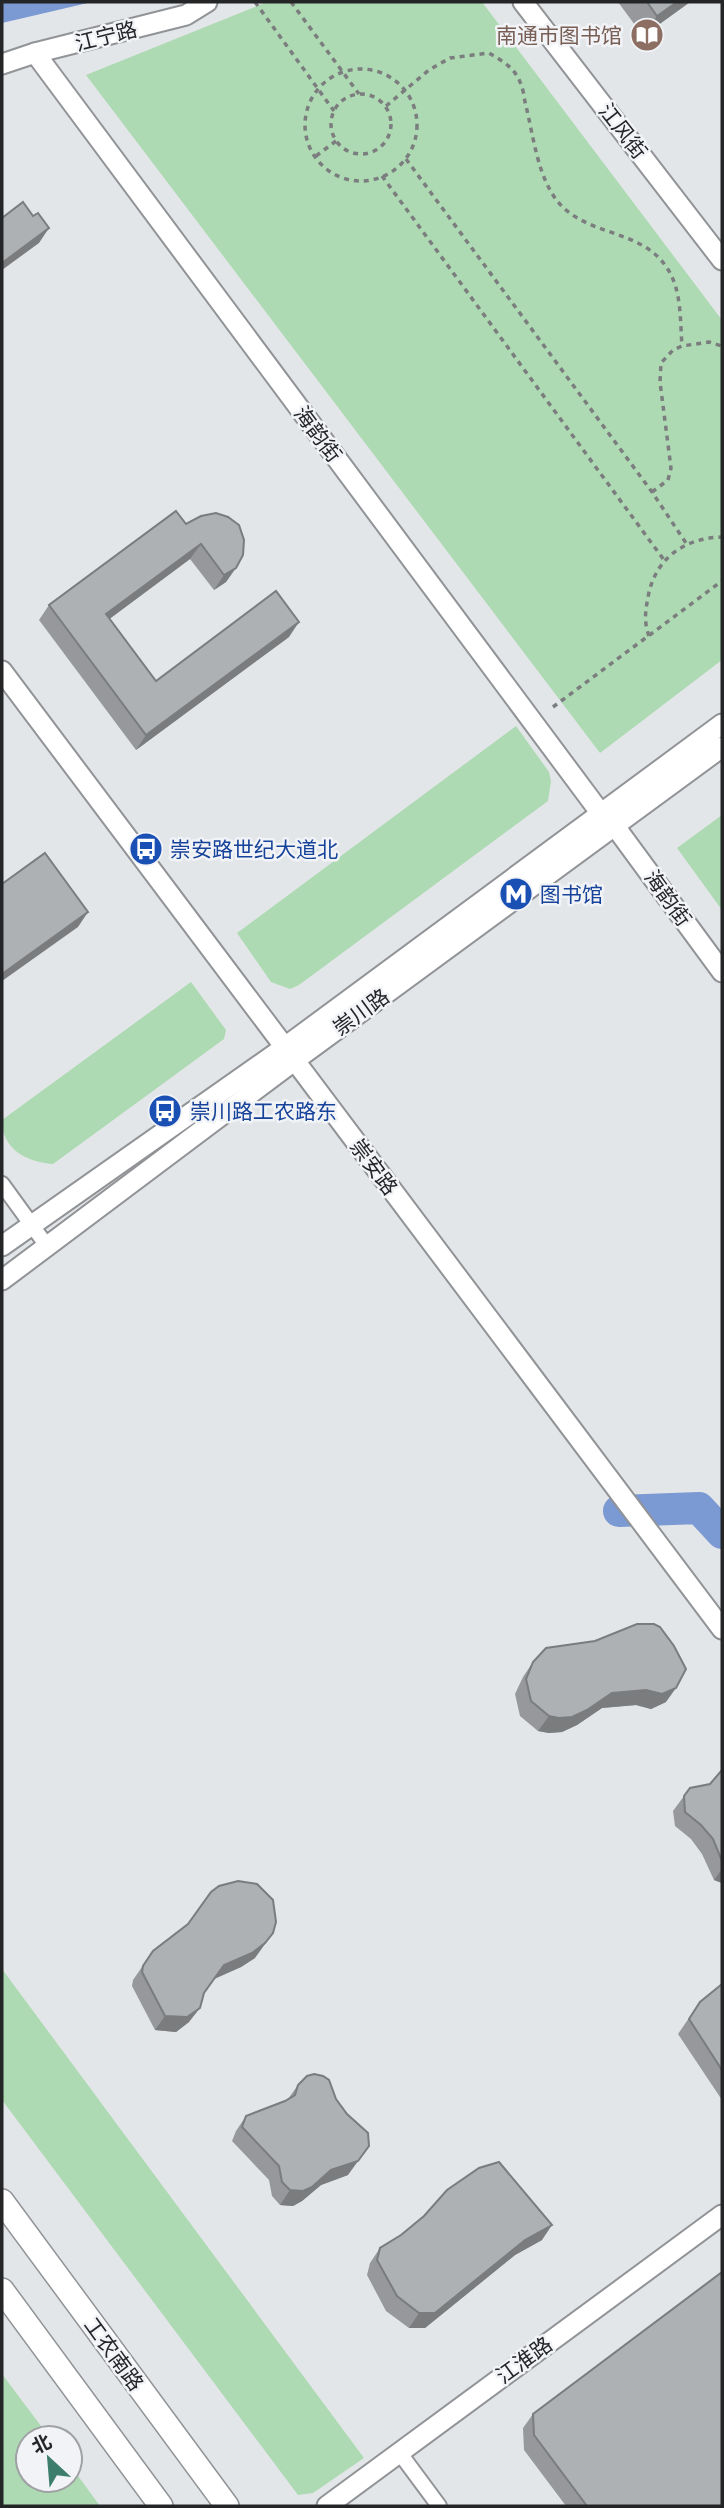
<svg xmlns="http://www.w3.org/2000/svg" width="724" height="2508" font-family="Figtree,'Noto Sans SC',sans-serif">
<style>
.green{fill:#addab2}
.water{fill:#7b99d2}
.lines{fill:none;stroke-linecap:round;stroke-linejoin:round}
.river{stroke:#7b99d2;stroke-width:32}
.street-casing{stroke:#919396;stroke-width:18}
.secondary-casing{stroke:#919396;stroke-width:23}
.primary-casing{stroke:#919396;stroke-width:26}
.path{stroke:#7b7d7f;stroke-width:3.5;stroke-dasharray:5 5;stroke-linecap:butt}
.street{stroke:#fff;stroke-width:14}
.secondary{stroke:#fff;stroke-width:19}
.primary{stroke:#fff;stroke-width:23}
.wall{fill:#96989b}
.shaded-wall{fill:#7a7c7e}
.building{fill:#aeb1b4;stroke:#7a7c7e;stroke-width:2}
.labels{text-anchor:middle;dominant-baseline:central;stroke-width:5;stroke-linejoin:round;paint-order:stroke}
.education-label{font-size:21px;fill:#785e54;stroke:#f1f3f7;text-anchor:end}
.street-label{font-size:21px;fill:#242527;stroke:#f1f3f7}
.transit-label{font-size:21px;fill:#164399;stroke:#f1f3f7;text-anchor:start}
</style>
<rect width="100%" height="100%" fill="#e3e6e9"/>
<g class="green">
<polygon points="267,2 482,2 722,320 722,660 600,753 86,75"/>
<polygon points="516,726 549,772 551,781 548,801 299,985 290,989 271,982 237,933"/>
<polygon points="722,815 722,910 677,848"/>
<path d="M191,982L226,1030L224,1039L53,1164C27,1162 2,1150 2,1120Z"/>
<polygon points="2,1969 364,2458 313,2493 298,2495 2,2100"/>
<polygon points="2,2374 50,2438 28,2438 28,2480 70,2480 70,2465 100,2506 2,2506"/>
</g>
<polygon class="water" points="2,2 92,2 2,23"/>
<g class="lines">
<polyline class="river" points="619,1511 699,1508 722,1533"/>
<defs>
<g id="street">
<polyline points="2,1184 47,1246"/>
<polyline points="399,2452 439,2506"/>
</g>
<g id="secondary">
<polyline points="523,2 722,260"/>
<polyline points="35,53 602,815"/>
<polyline points="2,64 35,53 186,15 207,2"/>
<polyline points="2,671 722,1629"/>
<polyline points="614,825 722,972"/>
<polyline points="2,1246 285,1047 722,724"/>
<polyline points="2,1280 294,1061 722,747"/>
<polyline points="327,2506 722,2215"/>
</g>
<g id="primary">
<polyline points="2,2201 227,2506"/>
<polyline points="2,2290 161,2506"/>
</g>
</defs>
<use href="#street" class="street-casing"/>
<use href="#secondary" class="secondary-casing"/>
<use href="#primary" class="primary-casing"/>
<g class="path">
<polyline points="255,2 334,111"/>
<polyline points="291,2 359,94"/>
<circle cx="361" cy="125" r="56"/>
<circle cx="361" cy="124" r="30"/>
<path d="M386,106L429,70L450,58L489,53C501,60 515,68 520,82C523,88 524,96 525,102C533,133 536,168 553,195C580,238 640,226 667,268C682,290 680,321 682,346"/>
<polyline points="316,156 336,141"/>
<polyline points="406,159 652,492 686,543"/>
<polyline points="382,176 664,560"/>
<polyline points="652,492 668,480 671,468 660,382 661,363 673,350 682,346 709,342 722,346"/>
<path d="M649,636C643,620 646,608 649,592C658,556 686,538 722,537"/>
<polyline points="553,707 722,581"/>
</g>
<use href="#street" class="street"/>
<use href="#secondary" class="secondary"/>
<use href="#primary" class="primary"/>
</g>
<g class="wall">
<polygon points="618,2 690,2 643,36"/>
<polygon points="186,524 243,555 226,582 214,590 190,559 109,619 156,681 289,637 136,750 39,620 49,605"/>
<polygon points="533,1662 666,1702 651,1709 636,1705 602,1708 577,1725 562,1732 549,1733 538,1731 520,1716 515,1694 523,1677"/>
<polygon points="722,1770 722,1883 714,1880 702,1854 691,1839 675,1826 673,1811 684,1796 710,1784"/>
<polygon points="153,1951 255,1958 241,1967 214,1979 204,1993 189,2022 176,2032 155,2030 132,1986 133,1980"/>
<polygon points="722,1984 722,2100 678,2034 700,2002"/>
<polygon points="298,2085 348,2175 321,2185 302,2201 293,2206 280,2205 272,2196 269,2180 232,2141 236,2131 246,2116 285,2101 288,2099"/>
<polygon points="401,2235 542,2240 515,2255 425,2328 409,2328 386,2311 367,2275 370,2263 380,2248"/>
<polygon points="533,2414 722,2506 566,2506 524,2450 523,2428"/>
</g>
<g class="shaded-wall">
<polygon points="677,2 690,2 643,36 657,16"/>
<polygon points="49,228 39,243 2,270 2,263"/>
<polygon points="201,544 190,559 96,629 106,614"/>
<polygon points="236,568 226,582 214,590 224,575"/>
<polygon points="299,622 289,637 136,750 146,735"/>
<polygon points="88,912 78,927 2,981 2,974"/>
<polygon points="676,1688 666,1702 651,1709 636,1705 602,1708 577,1725 562,1732 549,1733 538,1731 549,1716 612,1693"/>
<polygon points="722,1869 722,1883 714,1880"/>
<polygon points="273,1933 255,1958 241,1967 214,1979 224,1965"/>
<polygon points="200,2008 189,2022 176,2032 155,2030 165,2016"/>
<polygon points="369,2146 348,2175 321,2185 302,2201 293,2206 280,2205 290,2190 331,2170"/>
<polygon points="552,2225 542,2240 515,2255 425,2328 409,2328 419,2313 525,2240"/>
</g>
<g class="building">
<polygon points="647,2 677,2 657,16"/>
<polygon points="23,202 33,216 38,213 49,228 2,263 2,218"/>
<polygon points="176,511 186,524 201,516 216,513 228,517 239,525 244,540 243,555 236,568 224,575 201,544 106,614 156,681 276,591 299,622 146,735 49,605"/>
<polygon points="45,853 88,912 2,974 2,884"/>
<polygon points="637,1624 654,1624 660,1627 674,1646 686,1669 676,1688 662,1694 646,1690 612,1693 587,1710 572,1717 559,1718 549,1716 531,1701 526,1679 533,1662 546,1648 595,1641"/>
<polygon points="722,1770 722,1861 713,1839 701,1825 685,1812 684,1796 690,1788 710,1784"/>
<polygon points="238,1881 257,1884 273,1900 276,1922 273,1933 265,1943 252,1953 224,1965 204,1993 200,2008 187,2017 165,2016 142,1972 143,1966 153,1951 188,1924 211,1892 219,1886"/>
<polygon points="722,1984 722,2070 689,2019 700,2002"/>
<polygon points="314,2074 323,2076 329,2080 336,2099 347,2114 368,2133 369,2146 358,2161 331,2170 312,2187 303,2191 290,2190 282,2182 279,2166 242,2127 246,2116 285,2101 295,2095 298,2085 307,2076"/>
<polygon points="499,2162 552,2225 525,2240 435,2313 419,2313 397,2296 377,2260 380,2248 401,2235 424,2216 447,2190 479,2168"/>
<polygon points="722,2272 722,2506 587,2506 534,2435 533,2414"/>
</g>
<defs>
<symbol id="library-disc" viewBox="-11 -11 22 22"><circle r="9.5" fill="#8d6e63" stroke="#f1f3f7"/><path d="M-6-4Q-3-5.5-.7-3.5V5Q-3 3-6 4ZM6-4Q3-5.5 .7-3.5V5Q3 3 6 4Z" fill="#fff"/></symbol>
<symbol id="bus-disc" viewBox="-11 -11 22 22"><circle r="9.5" fill="#1a4fb4" stroke="#f1f3f7"/><path d="M-5-6H5V4H4V6H2V4H-2V6H-4V4H-5ZM-3.5-4V0h7V-4ZM-3.5 1.2v1.5H-2V1.2ZM2 1.2v1.5H3.5V1.2Z" fill="#fff"/></symbol>
<symbol id="metro-disc" viewBox="-11 -11 22 22"><circle r="9.5" fill="#1a4fb4" stroke="#f1f3f7"/><path d="M-5.5 5V-5H-3L0 0L3-5H5.5V5H3V-.5L0 4L-3-.5V5Z" fill="#fff"/></symbol>
</defs>
<g fill-rule="evenodd">
<use href="#library-disc" x="628" y="16" width="38" height="38"/>
<use href="#bus-disc" x="127" y="830" width="38" height="38"/>
<use href="#metro-disc" x="497" y="875" width="38" height="38"/>
<use href="#bus-disc" x="146" y="1092" width="38" height="38"/>
</g>
<g class="labels">
<g class="education-label">
<text x="622" y="35">南通市图书馆</text>
</g>
<g class="street-label">
<text transform="translate(106 36) rotate(-14)">江宁路</text>
<text transform="translate(623 131) rotate(52)">江风街</text>
<text transform="translate(318 434) rotate(53)">海韵街</text>
<text transform="translate(668 898) rotate(54)">海韵街</text>
<text transform="translate(361 1012) rotate(-36)">崇川路</text>
<text transform="translate(374 1167) rotate(53)">崇安路</text>
<text transform="translate(114 2354) rotate(54)">工农南路</text>
<text transform="translate(524 2360) rotate(-36)">江淮路</text>
</g>
<g class="transit-label">
<text x="170" y="849">崇安路世纪大道北</text>
<text x="540" y="894">图书馆</text>
<text x="190" y="1111">崇川路工农路东</text>
</g>
</g>
<rect width="724" height="2508" fill="none" stroke="#242527" stroke-width="7"/>
<g transform="translate(49 2459) rotate(334)"><circle r="33" fill="#f1f3f7" stroke="#9fa1a4" stroke-width="2"/>
<path d="M0-5L12 26L0 18L-12 26Z" fill="#3d7d6c"/>
<text y="-10" font-size="19" font-weight="bold" text-anchor="middle" fill="#242527">北</text>
</g>
</svg>
